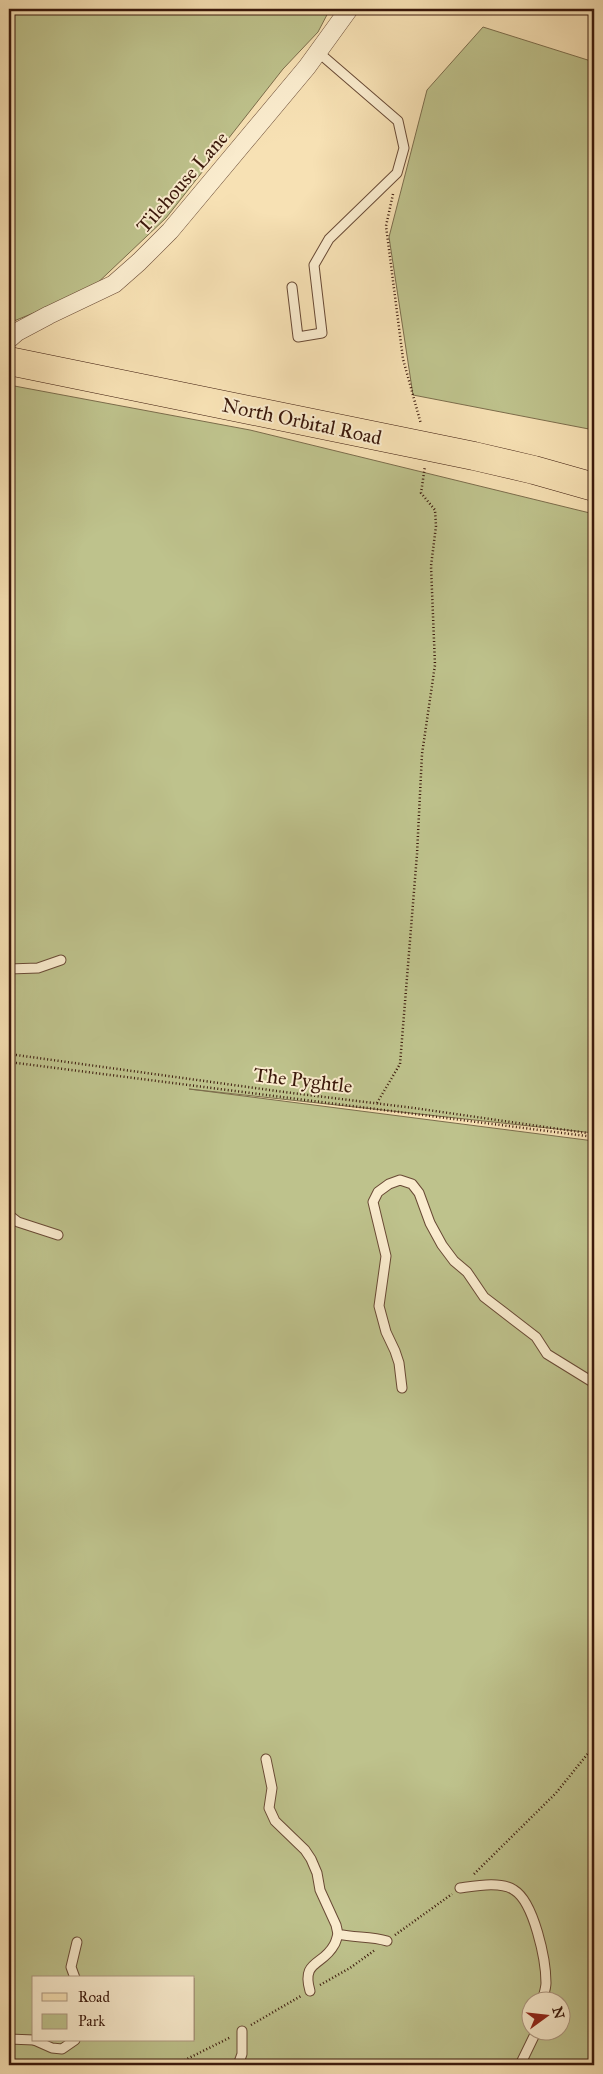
<svg xmlns="http://www.w3.org/2000/svg" width="603" height="2074" font-family="'IM FELL Great Primer',serif">
<style>
.green{fill:#bec28c;stroke:#7c6d4c;fill-rule:evenodd}
.lines{fill:none;stroke-linecap:round;stroke-linejoin:round}
.service-casing{stroke:#694a35;stroke-width:11}
.minor-casing{stroke:#694a35;stroke-width:19}
.primary-casing{stroke:#3a180b;stroke-width:29}
.path{stroke:#3a180b;stroke-width:2.5;stroke-dasharray:1 2.5;stroke-linecap:butt}
.service{stroke:#faecce;stroke-width:9}
.minor{stroke:#faecce;stroke-width:18}
.primary{stroke:#f7e1b4;stroke-width:28}
.labels{text-anchor:middle;dominant-baseline:central;stroke-width:4;stroke-linejoin:round;paint-order:stroke}
.street-label{font-size:20px;fill:#3a180b;stroke:#faecce}
</style>
<rect width="100%" height="100%" fill="#f7e1b4"/>
<filter id="stains"><feTurbulence type="fractalNoise" baseFrequency=".004" numOctaves="4"/><feColorMatrix values="0 0 0 0 .2 0 0 0 0 .09 0 0 0 0 .02 0 0 0 .5 -.17"/></filter>
<radialGradient id="worn" r=".72"><stop offset=".6" stop-color="#630" stop-opacity="0"/><stop offset="1" stop-color="#630" stop-opacity=".3"/></radialGradient>
<g class="green">
<polygon points="9,9 330,9 318,32 283,69 166,218 90,290 9,323"/>
<polygon points="483,27 594,62 594,430 413,395 389,237 427,90"/>
<path d="M9,385L250,430L594,514V1133L189,1089L594,1141V2065H9ZM34,1978H194V2040H34ZM530,2002H560V2032H530Z"/>
</g>
<g class="lines">
<defs>
<g id="service">
<polyline points="292,287 298,337 322,333 314,265 329,239 397,173 404,148 398,121 318,52"/>
<polyline points="9,969 38,968 61,960"/>
<polyline points="9,1215 18,1222 58,1235"/>
<polyline points="402,1388 399,1363 395,1351 386,1332 379,1306 386,1256 373,1202 378,1192 389,1184 400,1180 412,1184 419,1193 430,1223 442,1245 454,1261 467,1272 484,1297 536,1337 547,1354 594,1383"/>
<path d="M266,1759L272,1788L269,1808L275,1821L305,1850L311,1859L317,1873L320,1890L336,1925L338,1934C354,1938 371,1936 387,1941"/>
<path d="M460,1888C475,1886 501,1881 514,1890C534,1902 546,1960 546,1983C546,1989 543,1996 542,2002"/>
<polyline points="75,1978 71,1967 77,1942"/>
<path d="M310,1991C301,1960 323,1966 334,1945C336,1942 337,1937 338,1934"/>
<polyline points="9,2039 34,2040"/>
<polyline points="34,2040 52,2048 62,2049 75,2040"/>
<polyline points="238,2065 242,2054 242,2031"/>
<polyline points="520,2065 536,2032"/>
</g>
<polyline id="minor" points="9,339 17,332 49,315 114,284 139,262 170,231 307,67 349,9"/>
<polyline id="primary" points="9,361 474,456 534,470 594,487"/>
</defs>
<use href="#service" class="service-casing"/>
<use href="#minor" class="minor-casing"/>
<use href="#primary" class="primary-casing"/>
<g class="path">
<polyline points="393,194 386,226 403,359 421,424"/>
<polyline points="9,1054 284,1092 414,1108 594,1134"/>
<polyline points="9,1062 594,1137"/>
<polyline points="377,1103 400,1064 417,854 422,754 435,665 431,566 436,526 435,510 421,493 425,466"/>
<polyline points="474,1874 556,1793 594,1746"/>
<polyline points="395,1935 452,1894"/>
<polyline points="320,1985 350,1968 375,1950"/>
<polyline points="251,2025 301,1996"/>
<polyline points="175,2065 231,2037"/>
</g>
<use href="#service" class="service"/>
<use href="#minor" class="minor"/>
<use href="#primary" class="primary"/>
</g>
<g class="labels">
<g class="street-label">
<text transform="translate(182 182) rotate(-49)">Tilehouse Lane</text>
<text transform="translate(302 421) rotate(12)">North Orbital Road</text>
<text transform="translate(303 1080) rotate(7)">The Pyghtle</text>
</g>
</g>
<rect width="603" height="2074" fill="none" stroke="#f7e1b4" stroke-width="30"/>
<rect x="10" y="10" width="583" height="2054" fill="none" stroke="#3a180b" stroke-width="2.5"/>
<rect x="15" y="15" width="573" height="2044" fill="none" stroke="#3a180b"/>
<rect x="32" y="1976" width="162" height="65" fill="#faecce" stroke="#ad9780"/>
<rect x="42" y="1993" width="25" height="8" fill="#f7e1b4" stroke="#ad9780"/>
<text x="78" y="2002" font-size="15" fill="#3a180b">Road</text>
<rect x="42" y="2014" width="25" height="15" fill="#bec28c" stroke="#ad9780"/>
<text x="78" y="2026" font-size="15" fill="#3a180b">Park</text>
<g transform="translate(546 2016) rotate(75)"><circle r="24" fill="#faecce" stroke="#ad9780"/>
<path d="M0-4L9 19L0 12L-9 19Z" fill="#8f2418"/>
<text y="-8" font-size="14" font-weight="bold" text-anchor="middle" fill="#3a180b">N</text>
</g>
<rect width="100%" height="100%" filter="url(#stains)"/>
<rect width="100%" height="100%" fill="url(#worn)"/>
</svg>
